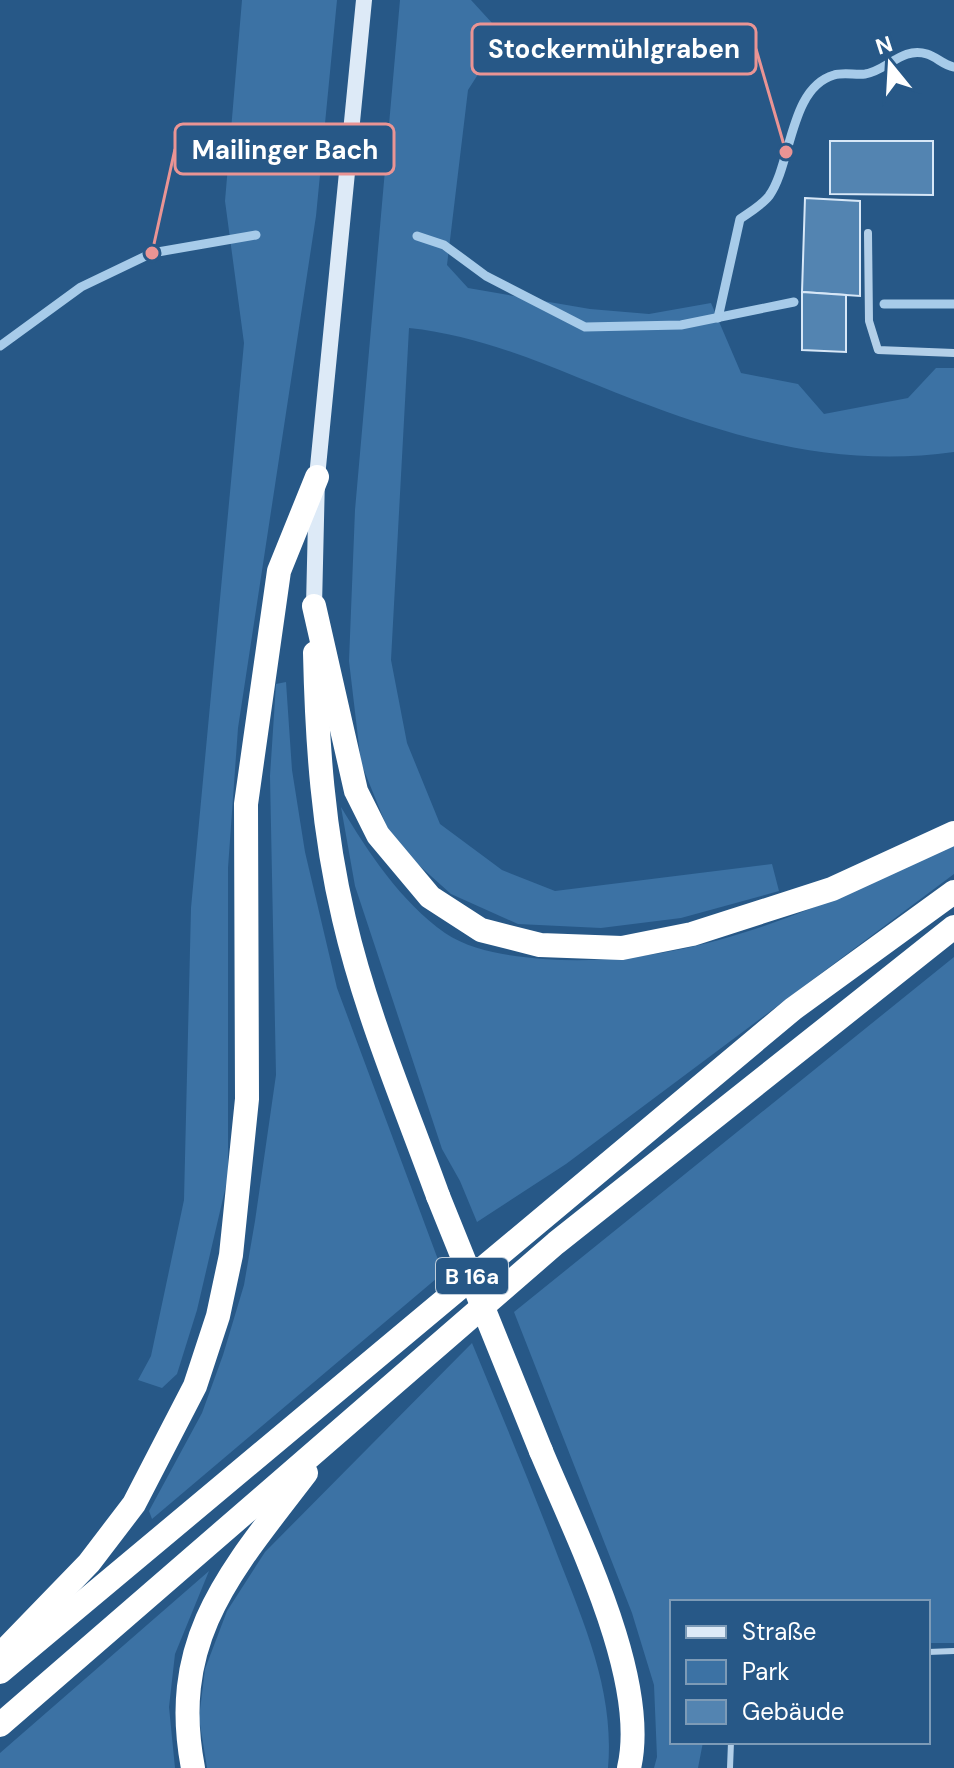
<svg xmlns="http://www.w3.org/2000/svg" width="954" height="1768" font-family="'DM Sans',sans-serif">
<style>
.green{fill:#3c72a4}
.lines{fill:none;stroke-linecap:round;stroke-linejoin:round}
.stream{stroke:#a7cbe9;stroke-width:9}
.building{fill:#5384b1;stroke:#d7e7f7;stroke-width:2}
.lane{stroke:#b3cfe8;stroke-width:6}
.street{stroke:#b3cfe8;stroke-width:8}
.secondary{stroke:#ddeaf7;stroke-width:16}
.highway{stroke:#fff;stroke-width:24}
.highway-bridge{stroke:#fff;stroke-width:24}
.labels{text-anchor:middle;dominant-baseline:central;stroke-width:6;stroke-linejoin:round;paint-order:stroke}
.shield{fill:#275887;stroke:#becddb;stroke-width:2}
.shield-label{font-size:22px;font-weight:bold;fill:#fff}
.leader{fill:none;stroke:#ea9494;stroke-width:3}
.callout-dot{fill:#ea9494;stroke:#275887;stroke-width:3}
.callout{fill:#275887;stroke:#ea9494;stroke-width:3}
.callout-label{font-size:26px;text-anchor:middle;font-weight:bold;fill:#fff}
</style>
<rect width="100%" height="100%" fill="#275887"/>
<g class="green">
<polygon points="242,0 337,0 316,216 238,728 228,868 228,1177 197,1310 177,1374 162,1388 138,1380 151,1356 184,1200 191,908 244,343 225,201"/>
<path d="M400,0H471L503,35L468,90L447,265L468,288L590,309L649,314L711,303L741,373L798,384L824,414L908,398L936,368H954V452C848,467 750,443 651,406C570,377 496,337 409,328L391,660L407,743L440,824L502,870L555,891L772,864L779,891L681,918L601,928L518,924L451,894L393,842L361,763L349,661L355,510Z"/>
<polygon points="286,682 292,770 305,852 337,988 443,1273 152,1519 149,1511 202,1413 223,1355 244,1285 255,1221 276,1075 270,776 276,684"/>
<path d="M341,807C368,852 401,902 445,933C473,952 511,956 543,959C694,970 821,906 954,845V874L566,1164L477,1222L460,1181L442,1149L355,886Z"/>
<polygon points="954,957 954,1643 928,1643 928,1602 672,1602 672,1742 703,1742 698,1768 654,1768 657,1757 654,1685 632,1613 514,1312"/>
<path d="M472,1343C500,1411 528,1478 554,1546C582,1619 615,1689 608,1768H207L199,1718L205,1669L227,1611L265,1552Z"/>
<polygon points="209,1571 175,1654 169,1707 175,1768 0,1768 0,1753"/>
</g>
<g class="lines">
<g class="stream">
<polyline points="417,236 444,245 486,276 585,327 681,325 794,302"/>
<polyline points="884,304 954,304"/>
<path d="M718,318L740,219C750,212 762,205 769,196C792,164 789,88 834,75C843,72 855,75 865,74C887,71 902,46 927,54C937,57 943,65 954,67"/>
<polyline points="0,346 81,287 152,253 256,235"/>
</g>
</g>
<g class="building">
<polygon points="830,141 933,141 933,195 830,194"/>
<polygon points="805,198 860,201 860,296 802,292"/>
<polygon points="802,292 846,295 846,352 802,350"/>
</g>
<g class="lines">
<g class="lane">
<polyline points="928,1652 954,1651"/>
<polyline points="730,1768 731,1742"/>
</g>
<polyline class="street" points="868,233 869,321 878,350 954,353"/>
<polyline class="secondary" points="314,606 317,477 364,0"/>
<g class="highway">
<polyline points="314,606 356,791 378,835 430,897 481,930 540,945 622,948 692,934 832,889 954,833"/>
<path d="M315,653C317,742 323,831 344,919C366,1014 405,1105 438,1196"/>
<path d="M541,1451C575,1533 650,1679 629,1768"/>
<polyline points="0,1655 89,1563 134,1504 195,1386 218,1316 231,1255 247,1099 246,804 279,571 317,477"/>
<polyline points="0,1672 793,1009 954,892"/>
<polyline points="0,1725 556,1243 954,927"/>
<path d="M193,1768C168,1638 232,1570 306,1473"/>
</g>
<polyline class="highway-bridge" points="438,1196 541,1451"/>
</g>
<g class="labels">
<rect class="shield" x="436" y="1258" width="72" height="36" rx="6"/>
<g class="shield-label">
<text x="472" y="1276">B 16a</text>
</g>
</g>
<path class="leader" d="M786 152L756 49M152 253L175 149"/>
<g class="callout-dot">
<circle cx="786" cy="152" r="8"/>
<circle cx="152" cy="253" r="8"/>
</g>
<g class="callout">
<rect x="472" y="24" width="284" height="50" rx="8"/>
<rect x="175" y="124" width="219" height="50" rx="8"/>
</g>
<g class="callout-label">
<text x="614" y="58">Stockermühlgraben</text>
<text x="285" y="159">Mailinger Bach</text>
</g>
<rect x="670" y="1600" width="260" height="144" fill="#275887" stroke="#7d9bb7" stroke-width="2"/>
<rect x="686" y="1626" width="40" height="12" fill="#ddeaf7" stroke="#7d9bb7" stroke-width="2"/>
<text x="742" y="1640" font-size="24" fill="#ffffff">Straße</text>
<rect x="686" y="1660" width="40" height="24" fill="#3c72a4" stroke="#7d9bb7" stroke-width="2"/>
<text x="742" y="1680" font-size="24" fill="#ffffff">Park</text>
<rect x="686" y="1700" width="40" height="24" fill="#5384b1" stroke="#7d9bb7" stroke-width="2"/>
<text x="742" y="1720" font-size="24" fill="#ffffff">Gebäude</text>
<g transform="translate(890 64) rotate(342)" stroke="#275887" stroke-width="6" paint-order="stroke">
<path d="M0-6L14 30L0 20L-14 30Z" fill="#ffffff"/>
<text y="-12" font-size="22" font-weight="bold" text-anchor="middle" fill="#ffffff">N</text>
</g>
</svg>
